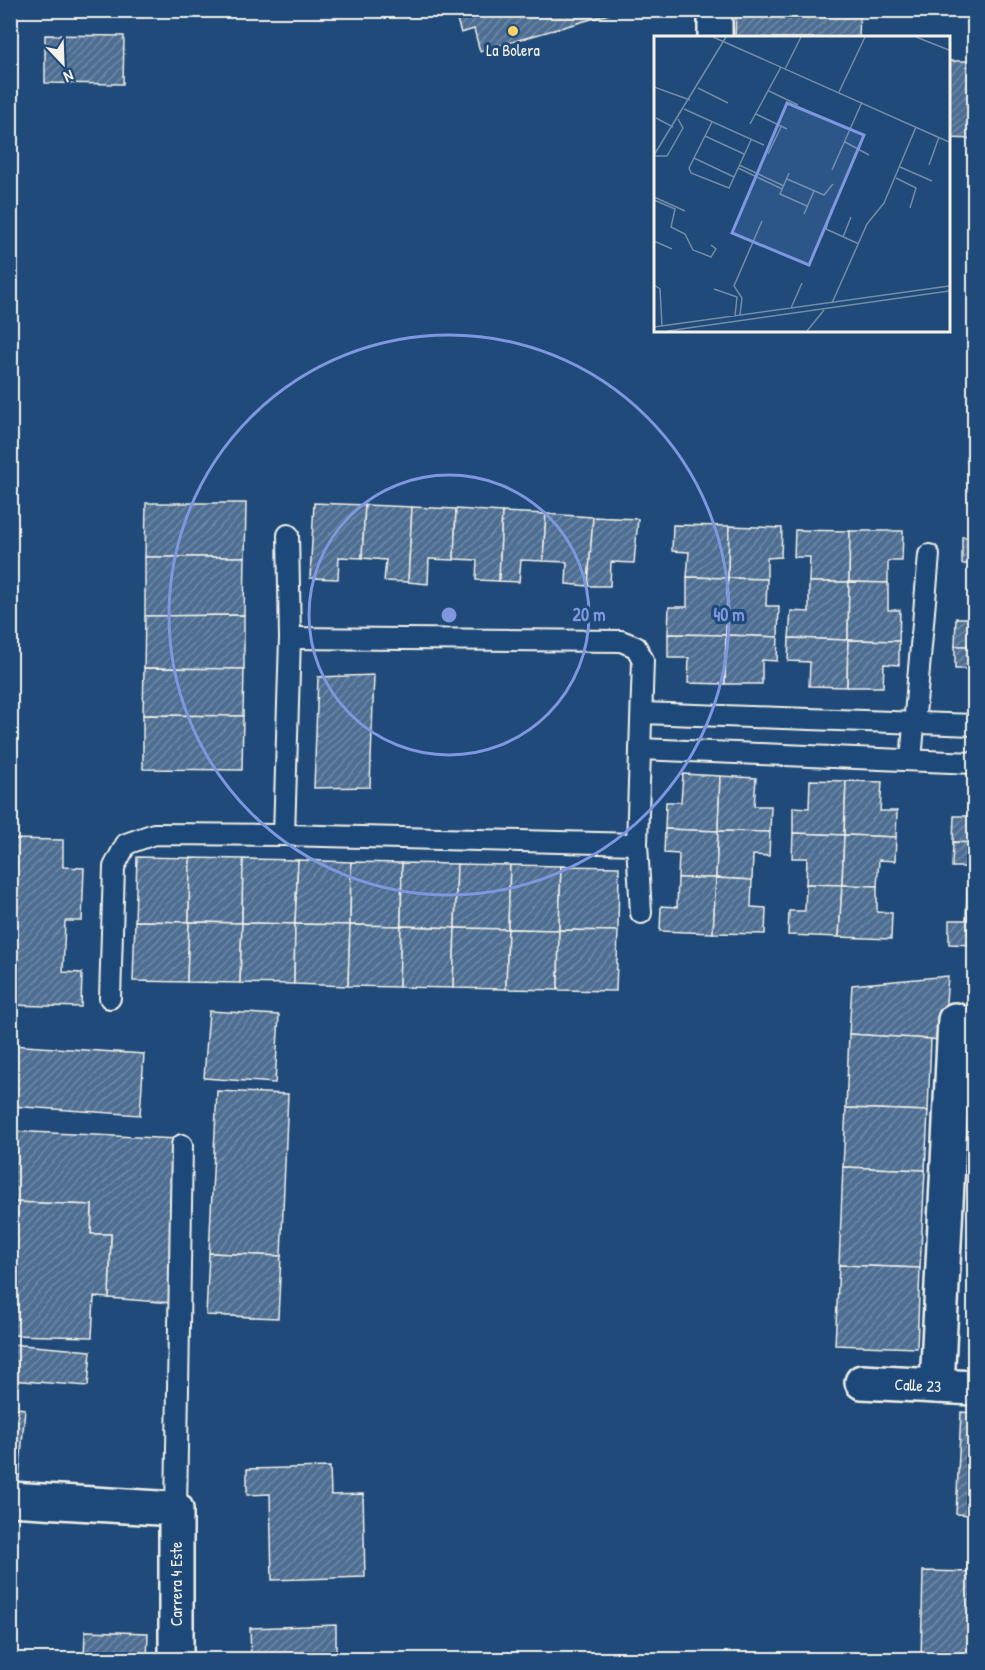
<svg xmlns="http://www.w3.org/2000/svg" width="985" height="1670" font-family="'Patrick Hand',sans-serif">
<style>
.building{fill:url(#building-hatch);stroke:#f4f1e8;stroke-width:1.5}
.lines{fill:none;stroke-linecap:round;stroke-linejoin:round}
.lane-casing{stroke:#f4f1e8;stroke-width:24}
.street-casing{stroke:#f4f1e8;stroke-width:38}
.lane{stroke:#1f4a7a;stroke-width:20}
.street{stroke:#1f4a7a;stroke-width:33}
.ring{fill:none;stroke:#7e97df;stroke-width:3}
.poi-dot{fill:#ffd166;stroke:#1f4a7a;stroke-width:2}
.labels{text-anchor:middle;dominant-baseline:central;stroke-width:6;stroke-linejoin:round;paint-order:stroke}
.poi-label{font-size:16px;fill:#f4f1e8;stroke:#1f4a7a}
.street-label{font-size:16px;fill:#f4f1e8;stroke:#1f4a7a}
.inset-road{fill:none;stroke:#748da6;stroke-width:1.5}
.view{fill:#7e97df;fill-opacity:0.15;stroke:#7e97df;stroke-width:3}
.inset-edge{fill:none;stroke:#f4f1e8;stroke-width:3}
.centre{fill:#7e97df;stroke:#1f4a7a;stroke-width:3}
.ring-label{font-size:18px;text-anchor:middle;font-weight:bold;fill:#7e97df;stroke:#1f4a7a;stroke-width:6;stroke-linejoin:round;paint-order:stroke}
</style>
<defs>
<pattern id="building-hatch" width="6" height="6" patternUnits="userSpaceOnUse" patternTransform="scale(1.5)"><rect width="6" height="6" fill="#4d6e92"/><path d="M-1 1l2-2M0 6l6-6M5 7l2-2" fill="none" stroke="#708aa6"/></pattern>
</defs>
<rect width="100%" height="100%" fill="#1f4a7a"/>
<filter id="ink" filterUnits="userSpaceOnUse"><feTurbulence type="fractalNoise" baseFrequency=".0167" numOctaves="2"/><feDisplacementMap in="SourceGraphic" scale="12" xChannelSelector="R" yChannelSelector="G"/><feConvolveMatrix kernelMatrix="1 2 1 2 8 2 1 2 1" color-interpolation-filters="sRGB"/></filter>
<g filter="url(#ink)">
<g class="building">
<polygon points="454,10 623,10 480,51 474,29 461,33"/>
<polygon points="736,10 860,10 859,38 735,38"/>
<polygon points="972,21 974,21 974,61 970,61"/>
<polygon points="45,35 124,36 123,84 45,83"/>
<polygon points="948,61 974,61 974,139 948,138"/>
<polygon points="146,503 246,503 245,557 145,557"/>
<polygon points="314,503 365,505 362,558 339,557 338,579 310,578"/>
<polygon points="365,505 412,507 408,582 384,581 386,560 362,558"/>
<polygon points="412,507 456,509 454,560 429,559 428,584 408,582"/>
<polygon points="456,509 502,512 499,581 476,580 477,560 454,559"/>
<polygon points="502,512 546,514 543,561 521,560 519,582 499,581"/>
<polygon points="546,514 593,517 588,586 566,584 567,562 543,561"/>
<polygon points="593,517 638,519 634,563 611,562 610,586 588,586"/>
<polygon points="673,525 729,526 728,578 687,577 689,552 672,551"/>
<polygon points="729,526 782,528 781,557 767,558 767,579 728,578"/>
<polygon points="795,530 850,531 849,582 809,582 810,557 794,557"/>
<polygon points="850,531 903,531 902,561 888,561 888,583 849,582"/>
<polygon points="962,537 974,537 974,588 973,588 974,564 962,564"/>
<polygon points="145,557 245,557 244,615 145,616"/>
<polygon points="687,577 728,578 726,635 668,634 669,607 687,607"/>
<polygon points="728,578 767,579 766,606 779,606 778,637 726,635"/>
<polygon points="809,582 849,582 848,640 789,638 791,611 809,612"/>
<polygon points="849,582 888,583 888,610 900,610 899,641 848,640"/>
<polygon points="973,588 974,588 974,646 955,646 956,618 972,618"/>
<polygon points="244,615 244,669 144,668 145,616"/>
<polygon points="668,634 726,635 725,684 688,683 689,658 668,658"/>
<polygon points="726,635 778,637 777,661 762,660 762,684 725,684"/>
<polygon points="789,638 848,640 847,687 809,686 810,662 788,661"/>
<polygon points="848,640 899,641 899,665 884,664 883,687 847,687"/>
<rect x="955" y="646" width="19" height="23"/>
<polygon points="144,668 244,669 243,716 143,715"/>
<polygon points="374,675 370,787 314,788 318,677"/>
<polygon points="143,715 243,716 242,770 143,769"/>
<polygon points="683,774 720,776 718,831 665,829 666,802 681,802"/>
<polygon points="720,776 756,778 754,806 771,806 770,832 718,831"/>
<polygon points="810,780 846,781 844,835 793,833 793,807 809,808"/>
<polygon points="846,781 882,782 880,811 897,811 896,837 844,835"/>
<polygon points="971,789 974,789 974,843 953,842 954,816 969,816"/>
<polygon points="665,829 718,831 716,878 678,878 679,854 664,853"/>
<polygon points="718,831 770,832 769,856 753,855 752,880 716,878"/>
<polygon points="793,833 844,835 842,885 806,884 807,858 792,858"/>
<polygon points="844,835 896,837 895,861 879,860 877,886 842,885"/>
<polygon points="10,839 63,840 63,867 84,868 82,921 65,921 63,972 82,973 81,1007 10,1005"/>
<polygon points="953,842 974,843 974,893 967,893 968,867 952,867"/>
<polygon points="137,857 190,858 189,922 135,921"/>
<polygon points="190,858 243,859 242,923 189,922"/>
<polygon points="243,859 298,860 295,924 242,923"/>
<polygon points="298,860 351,862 350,925 295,924"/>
<polygon points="351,862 402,863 401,926 350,925"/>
<polygon points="402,863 457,864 455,928 401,926"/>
<polygon points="457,864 510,865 508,929 455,928"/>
<polygon points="510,865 561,866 559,930 508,929"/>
<polygon points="561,866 619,867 618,931 559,930"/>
<polygon points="678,878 716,878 713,933 660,931 661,906 677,907"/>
<polygon points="716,878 752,880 751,907 766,908 765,934 713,933"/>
<polygon points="806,884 842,885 839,937 788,935 789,911 805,911"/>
<polygon points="842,885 877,886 877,912 892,913 891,939 839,937"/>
<polygon points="967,893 974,893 974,945 949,944 949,920 966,920"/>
<polygon points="135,921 189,922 187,982 133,981"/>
<polygon points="189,922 242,923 240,983 187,982"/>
<polygon points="242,923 295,924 294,984 240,983"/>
<polygon points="295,924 350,925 348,986 294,984"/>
<polygon points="350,925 401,926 399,987 348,986"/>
<polygon points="401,926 455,928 453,988 399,987"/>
<polygon points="455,928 508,929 506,989 453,988"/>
<polygon points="508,929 559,930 558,990 506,989"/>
<polygon points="559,930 618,931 616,991 558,990"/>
<polygon points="948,976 943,1040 849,1034 852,985"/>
<polygon points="209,1011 279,1015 275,1083 204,1078"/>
<polygon points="849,1034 931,1039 928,1111 846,1108"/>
<polygon points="10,1045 144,1054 140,1115 10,1106"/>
<polygon points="217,1091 288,1094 281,1256 209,1253"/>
<polygon points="846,1108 928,1111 925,1170 843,1167"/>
<polygon points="10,1131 178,1139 171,1303 109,1298 111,1234 91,1234 92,1205 12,1202 11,1231"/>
<polygon points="843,1167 925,1170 920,1268 839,1265"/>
<polygon points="12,1202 92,1205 91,1234 111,1234 109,1298 94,1297 92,1337 10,1335"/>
<polygon points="209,1253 281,1256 278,1318 206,1315"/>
<polygon points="839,1265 920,1268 917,1348 835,1345"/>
<polygon points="10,1344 91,1351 88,1386 10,1380"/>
<polygon points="10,1407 25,1409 19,1479 10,1478"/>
<polygon points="961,1412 974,1413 974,1515 956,1514"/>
<polygon points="330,1467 331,1495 363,1494 365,1577 272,1580 270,1494 247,1495 247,1469"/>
<polygon points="923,1571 974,1572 974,1660 921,1660"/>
<polygon points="336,1625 336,1660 251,1660 250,1628"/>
<polygon points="85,1631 148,1633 147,1660 84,1660"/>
</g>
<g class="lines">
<defs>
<g id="lane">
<polyline points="290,638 621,641 636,647 643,660 637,844 641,913"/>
<polyline points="642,713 974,725"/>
<polyline points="640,749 974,763"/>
<polyline points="911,760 929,555"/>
<polyline points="284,835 290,638 288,535"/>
<polyline points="110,998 114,867 126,844 154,834 284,835 637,844"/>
<polyline points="176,1509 182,1145"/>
</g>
<g id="street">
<polyline points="715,38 715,10"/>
<path id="s1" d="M862,1382L974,1388"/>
<polyline points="937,1386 955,1020"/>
<polyline points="10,1499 176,1509 176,1660"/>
</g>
</defs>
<use href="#lane" class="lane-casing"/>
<use href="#street" class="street-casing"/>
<use href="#lane" class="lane"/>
<use href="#street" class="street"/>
</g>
</g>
<g class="ring">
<circle cx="449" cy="615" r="140"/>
<circle cx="449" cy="615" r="280"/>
</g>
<circle class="poi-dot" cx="513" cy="31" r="6"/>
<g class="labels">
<g class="poi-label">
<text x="513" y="50">La Bolera</text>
</g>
<g class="street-label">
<text stroke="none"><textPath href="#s1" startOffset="56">Calle 23</textPath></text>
<text transform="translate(176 1584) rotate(-90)">Carrera 4 Este</text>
</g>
</g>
<g transform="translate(654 36)">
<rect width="296" height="296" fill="#1f4a7a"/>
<path class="inset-road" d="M59,1L295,106M262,1L295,14M131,33L147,1M0,51L36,64M44,52L74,67M115,55L144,69M185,56L211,1M30,73L110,109M102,78L133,93M2,82L19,91M58,86L35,132L37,137L75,152L97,104M96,88L127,31M51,100L90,118M191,106L215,119M114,118L127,91M0,119L72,1M0,120H13L29,92L24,83M40,122L80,141M85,129L130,150M275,129L285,101M246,131L278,145M84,132L128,153M178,134L208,66M135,137L126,158L153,170M242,142L262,152L256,172M133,143L170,159L179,148M0,161L31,175M0,164L21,173L17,191L31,198L39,214L57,221L62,213L57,209M178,172L172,193L205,208M150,178L160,155M189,201L197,181M0,205L18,213M0,249L6,253L8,290M60,253L83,261L81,280M178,267L213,188L230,167L262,91M137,272L148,247M86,279L88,262L80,250L108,185M0,291L295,250M13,295L295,255M153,295L170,274"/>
<path class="view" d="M133,67L210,99L155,229L78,197Z"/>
<rect width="296" height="296" class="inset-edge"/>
</g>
<circle cx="449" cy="615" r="9" class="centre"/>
<g class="ring-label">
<text x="589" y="621">20 m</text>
<text x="729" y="621">40 m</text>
</g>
<rect width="985" height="1670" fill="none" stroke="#1f4a7a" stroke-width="36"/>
<rect x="18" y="18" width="949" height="1634" fill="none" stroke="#f4f1e8" stroke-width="2" filter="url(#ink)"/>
<g transform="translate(63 63) rotate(157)" stroke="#1f4a7a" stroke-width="4.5" paint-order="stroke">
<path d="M0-4.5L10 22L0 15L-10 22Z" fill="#f4f1e8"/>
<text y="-9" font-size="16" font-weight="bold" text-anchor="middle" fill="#f4f1e8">N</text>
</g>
</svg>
